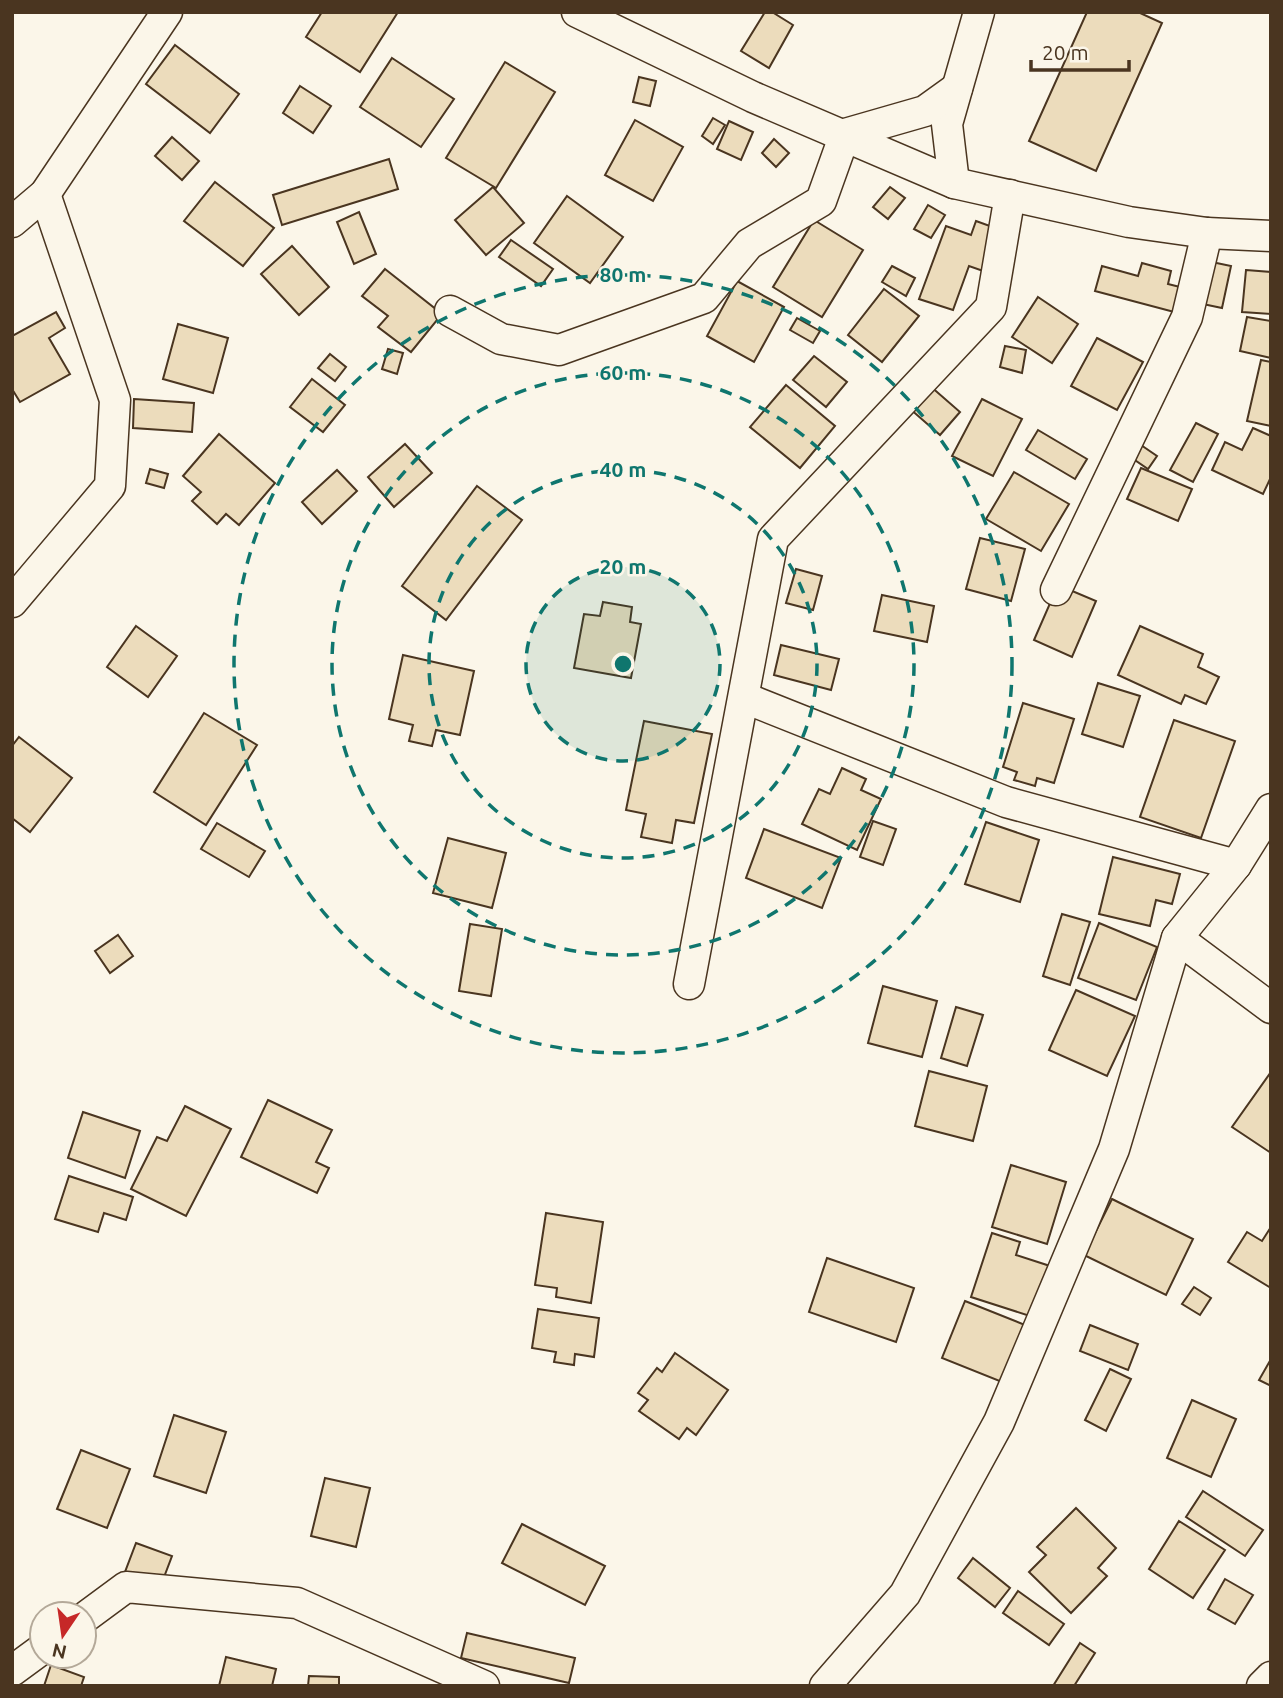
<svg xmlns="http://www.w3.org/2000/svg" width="1283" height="1698" font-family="Ubuntu,sans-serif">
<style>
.building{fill:#ecdcbc;stroke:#4a3520;stroke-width:2}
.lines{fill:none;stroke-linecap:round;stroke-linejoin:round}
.minor-casing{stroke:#4a3520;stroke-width:33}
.minor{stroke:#fbf6e9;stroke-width:30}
.ring{fill:none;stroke:#0f766e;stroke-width:3.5;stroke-dasharray:12 9}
.centre{fill:#0f766e;stroke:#fbf6e9;stroke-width:3.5}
.ring-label{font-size:21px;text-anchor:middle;font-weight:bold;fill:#0f766e;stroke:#fbf6e9;stroke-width:5;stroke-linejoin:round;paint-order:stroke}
</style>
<rect width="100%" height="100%" fill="#fbf6e9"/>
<g class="building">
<polygon points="322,12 398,12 360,72 306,37"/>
<polygon points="765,12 772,12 793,25 769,68 741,51"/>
<polygon points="1087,12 1138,12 1162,23 1096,171 1029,141"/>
<polygon points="175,45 239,94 210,133 146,84"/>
<polygon points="392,58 454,99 421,147 360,107"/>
<polygon points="505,62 555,92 496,188 446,158"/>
<polygon points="639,77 656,81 650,106 633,102"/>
<polygon points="300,86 331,106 313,133 283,113"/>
<polygon points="713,118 725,125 713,144 702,136"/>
<polygon points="635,120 683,147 653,201 605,175"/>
<polygon points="729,121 753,132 741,160 717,149"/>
<polygon points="172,137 199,161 182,180 155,156"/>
<polygon points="774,139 789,153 776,167 762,153"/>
<polygon points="389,159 398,189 282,225 273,195"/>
<polygon points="215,182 274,228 243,266 184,221"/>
<polygon points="493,187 524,223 486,255 455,220"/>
<polygon points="890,187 905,198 888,219 873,207"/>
<polygon points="567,196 623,237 590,283 534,243"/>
<polygon points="928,205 945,215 931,238 914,229"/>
<polygon points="359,212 376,254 354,264 337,222"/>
<polygon points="814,220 863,250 822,317 773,287"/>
<polygon points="976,221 1001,230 986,272 969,266 953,310 919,299 946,226 971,235"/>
<polygon points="511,240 553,269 541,286 499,257"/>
<polygon points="292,246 329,287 299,315 261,274"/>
<polygon points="1207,261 1231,266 1222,308 1198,303"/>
<polygon points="1142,263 1171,271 1168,284 1184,288 1178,313 1095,291 1102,266 1138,276"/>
<polygon points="892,266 915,278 906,296 882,282"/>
<polygon points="385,269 442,314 411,352 378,327 388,316 362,296"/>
<polygon points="1246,270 1271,272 1271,314 1242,312"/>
<polygon points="737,281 784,307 754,362 707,336"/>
<polygon points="884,289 919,316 882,362 848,335"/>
<polygon points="1038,297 1078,324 1052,363 1012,337"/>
<polygon points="56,312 65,328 49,338 70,374 20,402 12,389 12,336"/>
<polygon points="1247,317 1271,321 1271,358 1240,351"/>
<polygon points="797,318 820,331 813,343 790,330"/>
<polygon points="178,324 228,338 213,393 163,379"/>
<polygon points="1097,338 1143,362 1117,410 1071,386"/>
<polygon points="1005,346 1026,350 1022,373 1000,367"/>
<polygon points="388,349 403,353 397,374 382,369"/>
<polygon points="330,354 346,367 335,381 318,368"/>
<polygon points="814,356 847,382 826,407 793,380"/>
<polygon points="1261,360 1271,362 1271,426 1247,421"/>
<polygon points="312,379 345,405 323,432 290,407"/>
<polygon points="786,385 835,426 800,468 750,427"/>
<polygon points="929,385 960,412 940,435 909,408"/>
<polygon points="134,399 194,403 192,432 133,428"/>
<polygon points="982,399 1022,419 993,476 952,456"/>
<polygon points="1196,423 1218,434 1193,482 1170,470"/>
<polygon points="1253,428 1271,436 1271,477 1263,494 1212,470 1225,442 1242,450"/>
<polygon points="1038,430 1087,459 1075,479 1026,450"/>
<polygon points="219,434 275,483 239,525 226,514 217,524 192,501 201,492 183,476"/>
<polygon points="1138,443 1157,456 1148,469 1129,456"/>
<polygon points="405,444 432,473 394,507 368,477"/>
<polygon points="1141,468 1192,489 1178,521 1127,499"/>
<polygon points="150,469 168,474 164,488 146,483"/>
<polygon points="337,470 357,491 322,524 302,502"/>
<polygon points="1014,472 1069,504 1041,551 986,519"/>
<polygon points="477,486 522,520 446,620 402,586"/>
<polygon points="980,538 1025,549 1011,601 966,589"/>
<polygon points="796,569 822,576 813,610 786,603"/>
<polygon points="1058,585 1096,601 1072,657 1034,640"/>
<polygon points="882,595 934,606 927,642 874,631"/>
<polygon points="603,602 632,607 630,622 641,624 631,678 574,668 584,614 600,616"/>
<polygon points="136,626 177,656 148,697 107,667"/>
<polygon points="1140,626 1203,654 1198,667 1219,677 1206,704 1185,695 1181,704 1118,675"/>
<polygon points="781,645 839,659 831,690 774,675"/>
<polygon points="403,655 474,671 460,735 436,730 432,746 409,741 413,725 389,719"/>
<polygon points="1098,683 1140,696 1123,747 1082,734"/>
<polygon points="1023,703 1074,719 1054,783 1037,778 1035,786 1014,780 1017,772 1003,767"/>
<polygon points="204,713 257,745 206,825 154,792"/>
<polygon points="1174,720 1235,741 1201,838 1140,817"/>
<polygon points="644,721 712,734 694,823 676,820 672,843 641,837 646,814 626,810"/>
<polygon points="19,737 72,778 30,832 12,818 12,746"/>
<polygon points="842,768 866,779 861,790 881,799 857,850 802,824 819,789 830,794"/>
<polygon points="873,821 896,829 883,865 860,857"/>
<polygon points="986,822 1039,840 1020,902 965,884"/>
<polygon points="217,823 265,851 249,877 201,849"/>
<polygon points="764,829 841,858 822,908 746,878"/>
<polygon points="448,838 506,853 492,908 433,893"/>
<polygon points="1113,857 1180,874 1172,904 1156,900 1150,926 1099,914"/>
<polygon points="1062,914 1090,922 1070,985 1043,976"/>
<polygon points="1099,923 1157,947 1136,1000 1078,978"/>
<polygon points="470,924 502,929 491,996 459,991"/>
<polygon points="118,935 133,956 110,973 95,951"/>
<polygon points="883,986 937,1001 922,1057 868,1043"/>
<polygon points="1076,990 1135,1016 1107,1076 1049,1050"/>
<polygon points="956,1007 983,1015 967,1066 941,1058"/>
<polygon points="929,1071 987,1086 973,1141 915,1126"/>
<polygon points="1271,1072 1271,1153 1232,1127"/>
<polygon points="268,1100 332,1130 316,1162 329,1168 317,1193 241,1157"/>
<polygon points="185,1106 231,1129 186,1216 131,1189 157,1137 167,1141"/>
<polygon points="83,1112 140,1131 125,1178 68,1158"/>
<polygon points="1011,1165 1066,1182 1047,1244 992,1227"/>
<polygon points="69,1176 133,1197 126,1220 104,1213 98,1232 55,1219"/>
<polygon points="1112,1199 1193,1239 1166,1295 1084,1255"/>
<polygon points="546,1213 603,1222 591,1303 556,1297 557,1288 535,1285"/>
<polygon points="1271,1227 1271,1288 1228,1262 1247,1232 1262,1241"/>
<polygon points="992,1233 1020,1242 1016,1255 1050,1266 1033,1317 971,1297"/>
<polygon points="827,1258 914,1288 896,1342 809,1312"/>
<polygon points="1194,1287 1211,1298 1200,1315 1182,1304"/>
<polygon points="965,1301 1030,1327 1007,1384 942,1358"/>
<polygon points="538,1309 599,1318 594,1357 575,1354 574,1365 554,1362 556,1352 532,1348"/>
<polygon points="1090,1325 1138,1344 1128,1370 1080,1351"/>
<polygon points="675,1353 728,1390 696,1435 687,1428 679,1439 639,1411 648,1400 638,1393 657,1368 662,1372"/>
<polygon points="1271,1359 1271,1386 1259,1380"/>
<polygon points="1110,1369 1131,1379 1106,1431 1085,1420"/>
<polygon points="1192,1400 1236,1419 1211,1477 1167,1458"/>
<polygon points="174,1415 226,1432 206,1493 154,1476"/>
<polygon points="81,1450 130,1469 107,1528 57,1509"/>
<polygon points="325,1478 370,1488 356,1547 311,1536"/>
<polygon points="1203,1491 1263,1530 1245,1556 1186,1517"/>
<polygon points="1076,1508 1116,1548 1098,1568 1107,1576 1071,1613 1029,1572 1046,1555 1037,1547"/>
<polygon points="1179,1521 1225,1550 1193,1598 1149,1569"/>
<polygon points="522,1524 605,1566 585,1605 502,1563"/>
<polygon points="136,1543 172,1556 161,1585 125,1572"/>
<polygon points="973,1558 1010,1588 995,1607 958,1578"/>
<polygon points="1225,1579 1253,1595 1235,1624 1208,1609"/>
<polygon points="1018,1591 1064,1624 1049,1645 1003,1613"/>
<polygon points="467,1633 575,1658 569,1683 461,1658"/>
<polygon points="1080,1643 1095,1653 1074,1686 1053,1686"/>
<polygon points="226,1657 276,1669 272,1686 219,1686"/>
<polygon points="51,1665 84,1677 81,1686 44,1686"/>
<polygon points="309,1676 339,1677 339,1686 308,1686"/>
</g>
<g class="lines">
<defs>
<g id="minor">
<polyline points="577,12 753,97 954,183 1129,222 1207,233 1271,236"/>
<polyline points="954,183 947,124 979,12"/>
<polyline points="12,222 45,194 167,12"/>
<polyline points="450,311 501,339 559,350 704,298 749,244 821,201 845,134 925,111 957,88"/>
<polyline points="1056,590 1187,317 1207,233"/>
<polyline points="12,602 110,486 115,400 45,194"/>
<polyline points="745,698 1006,802 1236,865"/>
<polyline points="1177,938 1271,1008"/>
<polyline points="689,984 773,539 991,307 1010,195"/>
<polyline points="84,1618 126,1587 297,1603 484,1686"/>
<polyline points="12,1671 42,1649"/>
<polyline points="825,1686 905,1594 999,1422 1114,1149 1177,938 1236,865 1271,809"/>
<polyline points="1262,1686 1271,1677"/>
</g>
</defs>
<use href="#minor" class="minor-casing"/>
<use href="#minor" class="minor"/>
</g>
<circle cx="623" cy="664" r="97" fill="#0f766e" fill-opacity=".12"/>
<g class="ring">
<circle cx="623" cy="664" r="97"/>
<circle cx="623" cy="664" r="194"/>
<circle cx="623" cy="664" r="291"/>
<circle cx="623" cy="664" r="389"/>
</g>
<circle cx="623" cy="664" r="10" class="centre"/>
<g class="ring-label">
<text x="623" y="282">80 m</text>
<text x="623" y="380">60 m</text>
<text x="623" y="477">40 m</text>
<text x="623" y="574">20 m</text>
</g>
<rect width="1283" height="1698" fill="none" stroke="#4a3520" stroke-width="28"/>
<g transform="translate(63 1635) rotate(193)"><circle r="33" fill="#fbf6e9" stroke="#b4a999" stroke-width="2"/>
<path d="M0-5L12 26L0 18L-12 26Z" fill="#c62828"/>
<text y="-10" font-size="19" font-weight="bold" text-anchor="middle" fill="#4a3520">N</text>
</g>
<path d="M1031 60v10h98v-10" fill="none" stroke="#4a3520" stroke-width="3.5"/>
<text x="1042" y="60" font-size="21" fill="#4a3520" stroke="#fbf6e9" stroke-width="5" paint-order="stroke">20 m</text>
</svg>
